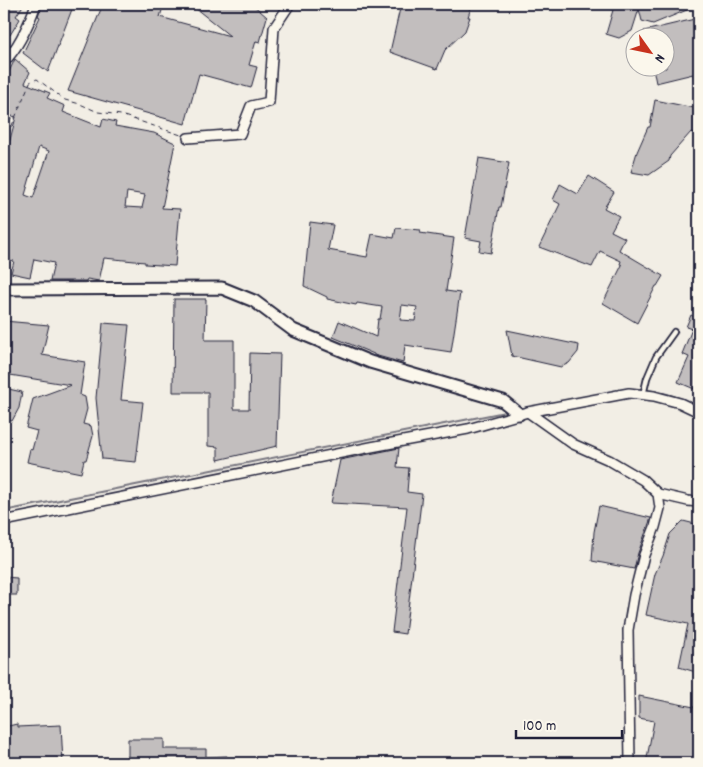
<svg xmlns="http://www.w3.org/2000/svg" width="703" height="767" font-family="Dekko,sans-serif">
<style>
.lines{fill:none;stroke-linecap:round;stroke-linejoin:round}
.stream{stroke:#76747f;stroke-width:2}
.building{fill:#c2bebe;stroke:#22223b;fill-rule:evenodd}
.lane-casing{stroke:#22223b;stroke-width:8}
.street-casing{stroke:#22223b;stroke-width:12}
.secondary-casing{stroke:#22223b;stroke-width:15}
.path{stroke:#22223b;stroke-width:1;stroke-dasharray:5 4;stroke-linecap:butt}
.lane{stroke:#fbf7ec;stroke-width:4.5}
.street{stroke:#fbf7ec;stroke-width:9}
.secondary{stroke:#fbf7ec;stroke-width:11}
</style>
<rect width="100%" height="100%" fill="#f2eee5"/>
<filter id="ink" filterUnits="userSpaceOnUse"><feTurbulence type="fractalNoise" baseFrequency=".02" numOctaves="2"/><feDisplacementMap in="SourceGraphic" scale="10" xChannelSelector="R" yChannelSelector="G"/><feConvolveMatrix kernelMatrix="1 2 1 2 8 2 1 2 1" color-interpolation-filters="sRGB"/></filter>
<g filter="url(#ink)">
<g class="lines">
<g class="stream">
<path d="M632,389C658,390 677,395 699,407"/>
<polyline points="544,405 608,393"/>
<polyline points="4,511 510,411"/>
</g>
</g>
<g class="building">
<polygon points="4,4 24,4 16,16 20,19 10,35 4,30"/>
<polygon points="42,4 74,4 48,72 23,53 40,17 38,16"/>
<polygon points="103,4 152,4 163,7 160,17 230,36 190,4 252,4 267,17 260,42 256,41 249,65 257,67 251,88 199,74 185,124 68,91"/>
<polygon points="401,4 472,4 468,17 470,17 465,31 445,50 437,69 390,52"/>
<polygon points="599,4 699,4 699,5 653,24 642,21 639,9 632,31 619,38 606,34 613,10"/>
<polygon points="699,18 699,90 697,90 693,74 656,83 653,68 666,68 666,38 646,38 644,31"/>
<path d="M15,59L30,72L25,83L50,93L47,98L65,106L63,112L101,127L103,119L116,122L115,126L154,133L175,143L162,208L180,209L175,266L145,264V262L104,258L99,281L87,279L86,281H50L54,263L34,259L30,277L11,273L14,261L4,259V162L16,117L12,116L4,133V82ZM39,147L49,151L33,198L25,195ZM127,192L145,195L142,208L125,207Z"/>
<polygon points="655,100 699,109 696,133 691,132 670,156 669,161 649,175 631,172 637,152 648,127 650,127"/>
<polygon points="479,158 509,163 501,207 499,207 491,253 479,251 481,241 465,238"/>
<polygon points="589,176 614,192 604,208 619,216 611,231 625,238 619,250 663,276 657,286 656,286 637,323 603,303 622,265 620,264 621,261 600,251 592,267 539,247 560,204 553,200 560,184 578,194"/>
<path d="M310,222L333,225L328,250L367,257L372,234L394,238L396,228L421,230L420,233L454,238L446,291L460,293L451,352L405,345L403,363L374,355V354L333,337L339,321L376,337L378,319H380L382,307L357,303L356,305L327,299V297L304,286ZM402,305L417,307L415,321L400,320Z"/>
<polygon points="174,299 206,299 205,340 234,340 234,409 249,409 250,353 280,354 277,446 218,460 218,447 208,446 208,392 173,392"/>
<polygon points="691,315 699,319 699,391 678,382 689,357 682,354 692,329 686,327"/>
<polygon points="4,321 49,325 42,355 85,362 80,395 85,397 87,409 83,424 91,426 93,436 86,460 84,460 81,473 27,462 30,449 32,450 37,431 26,428 33,399 71,385 4,374"/>
<polygon points="103,323 129,325 121,400 143,402 136,462 102,459 96,398"/>
<polygon points="507,330 579,345 578,352 569,363 561,367 512,356"/>
<polygon points="4,388 22,392 19,408 12,421 4,418"/>
<polygon points="399,448 397,467 409,468 407,492 422,494 405,634 392,632 407,507 331,503 340,460"/>
<polygon points="599,506 651,518 638,553 634,569 592,561 594,532"/>
<polygon points="683,521 699,525 699,673 679,667 688,624 646,615 655,574 663,556 670,534"/>
<polygon points="4,577 17,578 17,595 4,595"/>
<polygon points="639,696 699,708 699,763 646,763 654,721 639,718"/>
<polygon points="17,724 17,727 61,725 63,763 4,763 4,727"/>
<polygon points="128,739 164,739 164,749 206,749 206,757 227,756 227,763 128,763"/>
</g>
<g class="lines">
<defs>
<g id="lane">
<polyline points="4,141 6,141"/>
<polyline points="643,395 647,378 656,357 674,332"/>
</g>
<g id="street">
<path d="M4,62C19,47 29,24 36,4"/>
<polyline points="188,138 240,134 251,106 269,102 274,28 290,4"/>
<polyline points="528,412 573,444 609,460 643,480 658,494 660,508 655,527 644,555 634,595 628,630 630,763"/>
<polyline points="658,494 688,501 699,502"/>
<polyline points="4,521 371,447 468,429 528,412 629,393 654,396 680,403 699,412"/>
</g>
<polyline id="secondary" points="4,289 222,288 254,301 293,330 370,362 503,401 519,414"/>
</defs>
<use href="#lane" class="lane-casing"/>
<use href="#street" class="street-casing"/>
<use href="#secondary" class="secondary-casing"/>
<polyline class="path" points="8,135 30,82 37,79 65,100 80,104 98,112 121,115 181,135"/>
<use href="#lane" class="lane"/>
<use href="#street" class="street"/>
<use href="#secondary" class="secondary"/>
</g>
</g>
<rect width="703" height="767" fill="none" stroke="#fbf7ec" stroke-width="20"/>
<rect x="10" y="10" width="683" height="747" fill="none" stroke="#22223b" stroke-width="2" filter="url(#ink)"/>
<g transform="translate(650 52) rotate(123)"><circle r="24" fill="#fbf7ec" stroke="#a4a2a5"/>
<path d="M0-4L9 19L0 12L-9 19Z" fill="#c8321e"/>
<text y="-8" font-size="14" font-weight="bold" text-anchor="middle" fill="#22223b">N</text>
</g>
<path d="M516 730v8h106v-8" fill="none" stroke="#22223b" stroke-width="2.5"/>
<text x="523" y="730" font-size="15" fill="#22223b" stroke="#fbf7ec" stroke-width="4" paint-order="stroke">100 m</text>
</svg>
